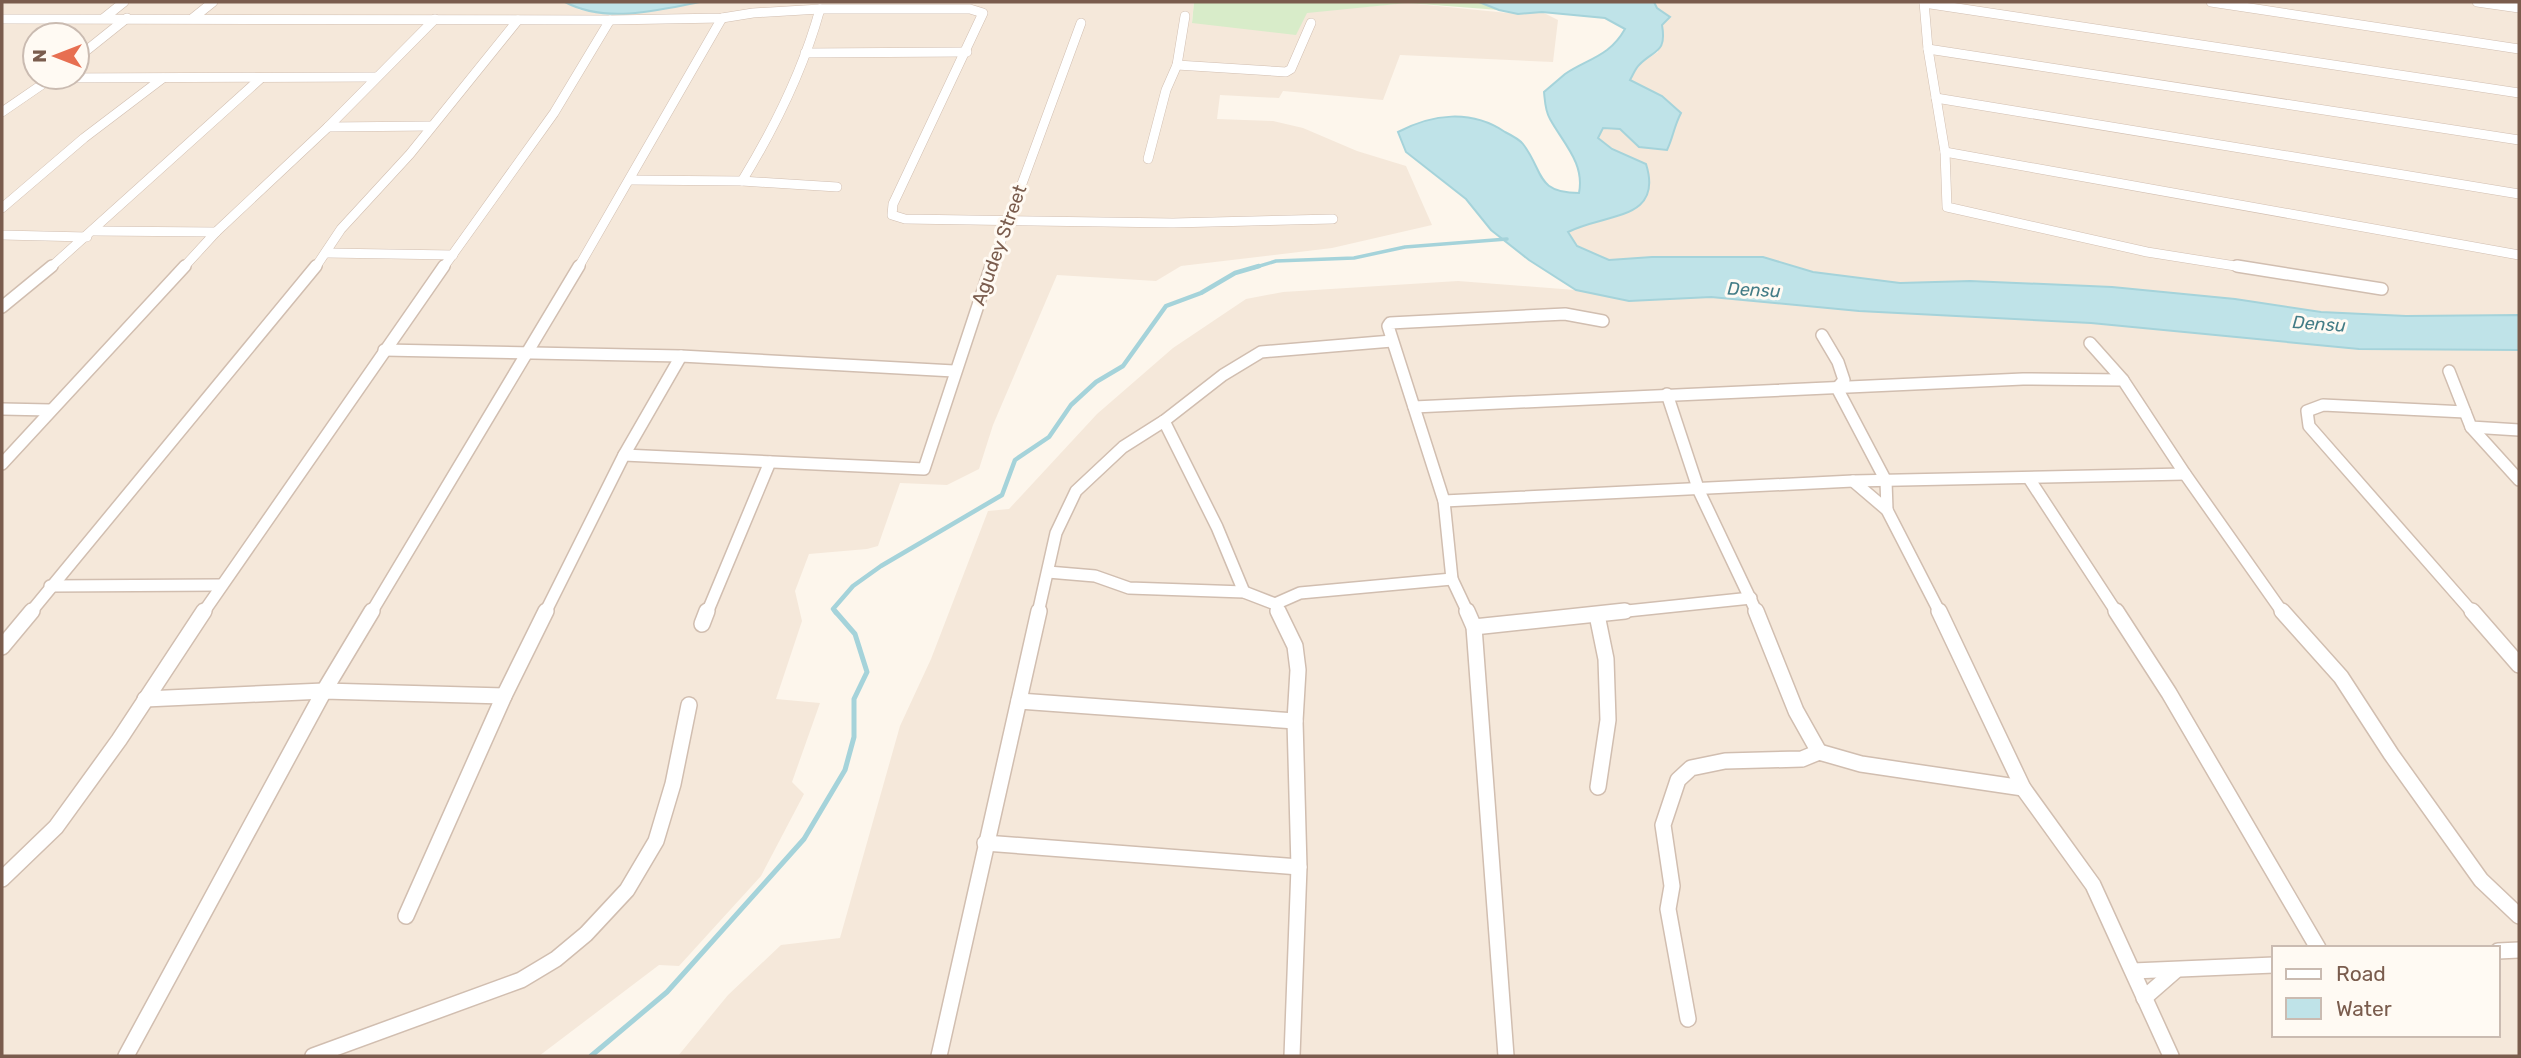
<svg xmlns="http://www.w3.org/2000/svg" width="2521" height="1058" font-family="Rubik,sans-serif">
<style>
.residential{fill:#f5e8da;fill-rule:evenodd}
.green{fill:#d8ecc9}
.water{fill:#bfe3e8;stroke:#a5d3da;stroke-width:2}
.lines{fill:none;stroke-linecap:round;stroke-linejoin:round}
.stream-far2{stroke:#a5d3da;stroke-width:3.5}
.stream-far1{stroke:#a5d3da;stroke-width:4.5}
.stream{stroke:#a5d3da;stroke-width:5}
.minor-far2-casing{stroke:#d1beb0;stroke-width:10}
.minor-far1-casing{stroke:#d1beb0;stroke-width:14}
.minor-casing{stroke:#d1beb0;stroke-width:18}
.minor-far2{stroke:#fff;stroke-width:9}
.minor-far1{stroke:#fff;stroke-width:11}
.minor{stroke:#fff;stroke-width:15}
.labels{text-anchor:middle;dominant-baseline:central;stroke-width:6;stroke-linejoin:round;paint-order:stroke}
.far-water-label{font-size:18px;font-style:italic;fill:#437c86;stroke:#fffaf3}
.street-label{font-size:19px;fill:#7a5c4d;stroke:#fffaf3}
</style>
<rect width="100%" height="100%" fill="#fdf6ec"/>
<g class="residential">
<path d="M2,2H565L580,10L613,14L700,2H1194L1192,22L1407,3L1518,14L1542,12L1558,20L1553,62L1400,55L1383,100L1283,91L1279,98L1220,95L1217,119L1273,121L1303,128L1357,151L1406,166L1432,225L1332,248L1181,266L1156,281L1057,275L993,425L979,469L947,485L900,483L878,546L867,549L809,554L795,591L802,621L776,699L820,703L792,782L804,794L761,876L679,966L659,965L539,1056H2ZM35,35H77V77H35Z"/>
<polygon points="1654,2 2519,2 2519,315 2406,316 2321,312 2234,299 2112,287 1970,281 1900,283 1813,272 1763,257 1652,257 1609,260 1577,246 1568,232 1590,221 1618,215 1646,164 1612,149 1598,138 1603,128 1620,129 1639,147 1666,150 1672,139 1672,129 1662,96 1630,80 1639,64 1658,52"/>
<path d="M1458,281L1575,290L1629,301L1711,297L1859,311L2091,323L2359,349L2519,350V1056H678L728,995L781,945L840,938L900,726L931,659L988,511L1009,509L1097,414L1173,348L1246,299L1283,292ZM2274,948H2498V1035H2274Z"/>
</g>
<polygon class="green" points="1194,2 1479,2 1499,10 1407,3 1307,13 1296,35 1192,23"/>
<g class="water">
<path d="M565,2H700C657,10 606,24 565,2Z"/>
<path d="M1479,2H1654L1657,8L1670,17L1662,25C1667,54 1654,49 1639,65C1635,69 1633,75 1630,80L1662,96L1681,113C1674,126 1673,138 1667,150L1639,147L1620,129L1603,128L1598,138L1612,149L1646,164C1664,221 1605,213 1568,232L1577,246L1609,260L1652,257H1763L1813,272L1900,283L1970,281L2112,287L2235,299L2321,312L2406,316L2519,315V350L2359,349L2091,323L1859,311L1711,297L1629,301L1576,290L1529,260L1491,230L1466,199L1406,152L1398,132C1432,114 1471,109 1505,132C1511,135 1519,139 1523,144C1544,171 1535,193 1579,193C1585,163 1563,143 1550,119C1545,111 1545,101 1544,92C1551,86 1558,80 1565,74C1589,58 1609,57 1625,29L1605,18L1542,12L1518,14L1499,10Z"/>
</g>
<g class="lines">
<polyline class="stream-far2" points="1253,268 1276,261 1354,258 1405,247 1507,239"/>
<polyline class="stream-far1" points="836,613 833,609 853,586 881,566 1002,495 1015,460 1049,437 1071,405 1096,382 1123,366 1166,306 1201,293 1235,273 1259,266"/>
<polyline class="stream" points="591,1056 667,992 804,839 845,770 854,737 854,699 867,672 855,634 835,611"/>
<defs>
<g id="minor-far2">
<polyline points="1924,2 1928,49 1945,152 1947,207 2147,252 2248,268"/>
<polyline points="2211,2 2519,49"/>
<polyline points="2477,2 2519,8"/>
<polyline points="1924,3 2519,93"/>
<polyline points="104,18 124,2"/>
<polyline points="193,18 213,2"/>
<polyline points="2,19 610,20 722,18 753,13 820,9 970,9 983,13 893,204 892,215 905,219 1173,223 1333,219"/>
<polyline points="1928,49 2519,140"/>
<polyline points="805,53 967,52"/>
<polyline points="77,58 127,18"/>
<polyline points="1177,65 1286,72 1291,69 1311,23"/>
<polyline points="51,78 377,77"/>
<polyline points="1936,98 2519,194"/>
<polyline points="2,112 53,77"/>
<polyline points="328,127 432,126"/>
<polyline points="1945,152 2519,255"/>
<polyline points="1148,159 1166,90 1177,65 1185,16"/>
<polyline points="630,180 742,181 837,187"/>
<path d="M742,181C775,127 803,71 820,9"/>
<polyline points="2,208 84,138 163,78"/>
<polyline points="94,231 216,232"/>
<polyline points="2,235 87,237"/>
<polyline points="327,253 453,255"/>
<polyline points="50,268 260,79"/>
<polyline points="183,268 216,232 328,127 435,19"/>
<polyline points="315,268 341,229 410,154 518,20"/>
<polyline points="443,268 554,113 610,20"/>
<polyline points="578,268 722,18"/>
<polyline points="991,268 1081,23"/>
</g>
<g id="minor-far1">
<polyline points="2237,266 2382,289"/>
<polyline points="2,307 52,266"/>
<polyline points="1822,335 1838,362 1844,380 1837,388 1886,481 1887,510"/>
<polyline points="2090,343 2123,380"/>
<polyline points="384,350 681,356 954,371"/>
<polyline points="2449,371 2471,427 2519,430"/>
<polyline points="1667,394 1699,491 1757,613"/>
<polyline points="1414,407 2023,379 2123,380 2185,474 2283,613"/>
<polyline points="2,409 50,410"/>
<polyline points="2465,412 2323,405 2307,411 2309,426 2473,613"/>
<polyline points="1164,421 1217,527 1244,592"/>
<polyline points="2471,427 2519,480"/>
<polyline points="624,455 924,469 991,266"/>
<polyline points="2,464 185,266"/>
<polyline points="2030,480 2117,613"/>
<polyline points="1853,481 1887,510 1940,613"/>
<polyline points="1444,501 1853,481 2185,474"/>
<polyline points="1048,572 1095,576 1129,588 1244,592 1275,604 1279,613"/>
<polyline points="50,586 221,585"/>
<polyline points="1275,604 1300,593 1452,579"/>
<polyline points="30,613 316,266"/>
<polyline points="203,613 444,266"/>
<polyline points="371,613 579,266"/>
<polyline points="545,613 624,455 681,356"/>
<polyline points="707,613 770,462"/>
<polyline points="1038,613 1056,533 1076,491 1123,447 1164,421 1223,375 1261,352 1392,341"/>
<polyline points="1468,613 1452,579 1444,501 1388,326 1390,323 1565,314 1603,321"/>
<polyline points="1608,613 1751,598"/>
</g>
<g id="minor">
<polyline points="1278,611 1295,646 1298,670 1295,721 1299,867 1292,1056"/>
<polyline points="1467,611 1474,627 1506,1056"/>
<polyline points="1756,611 1796,711 1819,752"/>
<polyline points="1939,611 2023,788 2093,885 2171,1056"/>
<polyline points="2116,611 2169,693 2318,948"/>
<polyline points="2282,611 2341,677 2391,754 2481,880 2519,916"/>
<polyline points="2472,611 2519,665"/>
<polyline points="1597,615 1606,659 1608,720 1598,787"/>
<polyline points="702,624 707,611"/>
<polyline points="1474,627 1625,611"/>
<polyline points="2,647 32,611"/>
<polyline points="145,699 324,691 504,696"/>
<polyline points="1019,701 1295,721"/>
<polyline points="985,843 1299,867"/>
<polyline points="2,879 56,827 119,740 204,611"/>
<polyline points="406,916 504,696 546,611"/>
<polyline points="2498,951 2519,950"/>
<polyline points="2133,971 2274,965"/>
<polyline points="2144,998 2175,971"/>
<polyline points="1688,1019 1668,909 1672,886 1663,825 1678,780 1691,768 1725,761 1802,759 1819,752 1861,764 2023,788"/>
<polyline points="126,1056 324,691 372,611"/>
<polyline points="313,1056 521,980 556,959 586,934 627,890 656,841 673,784 689,705"/>
<polyline points="939,1056 1039,611"/>
</g>
</defs>
<use href="#minor-far2" class="minor-far2-casing"/>
<use href="#minor-far1" class="minor-far1-casing"/>
<use href="#minor" class="minor-casing"/>
<use href="#minor-far2" class="minor-far2"/>
<use href="#minor-far1" class="minor-far1"/>
<use href="#minor" class="minor"/>
</g>
<g class="labels">
<g class="far-water-label">
<text transform="translate(1754 290) rotate(3)">Densu</text>
<text transform="translate(2319 324) rotate(4)">Densu</text>
</g>
<g class="street-label">
<text transform="translate(999 245) rotate(-70)">Agudey Street</text>
</g>
</g>
<rect width="2521" height="1058" fill="none" stroke="#7a5c4d" stroke-width="7"/>
<rect x="2272" y="946" width="228" height="91" fill="#fffaf3" stroke="#cabbb1" stroke-width="2"/>
<rect x="2286" y="969" width="35" height="10" fill="#ffffff" stroke="#cabbb1" stroke-width="2"/>
<text x="2336" y="981" font-size="21" fill="#7a5c4d">Road</text>
<rect x="2286" y="998" width="35" height="21" fill="#bfe3e8" stroke="#cabbb1" stroke-width="2"/>
<text x="2336" y="1016" font-size="21" fill="#7a5c4d">Water</text>
<g transform="translate(56 56) rotate(270)"><circle r="33" fill="#fffaf3" stroke="#cabbb1" stroke-width="2"/>
<path d="M0-5L12 26L0 18L-12 26Z" fill="#e76f51"/>
<text y="-10" font-size="19" font-weight="bold" text-anchor="middle" fill="#7a5c4d">N</text>
</g>
</svg>
